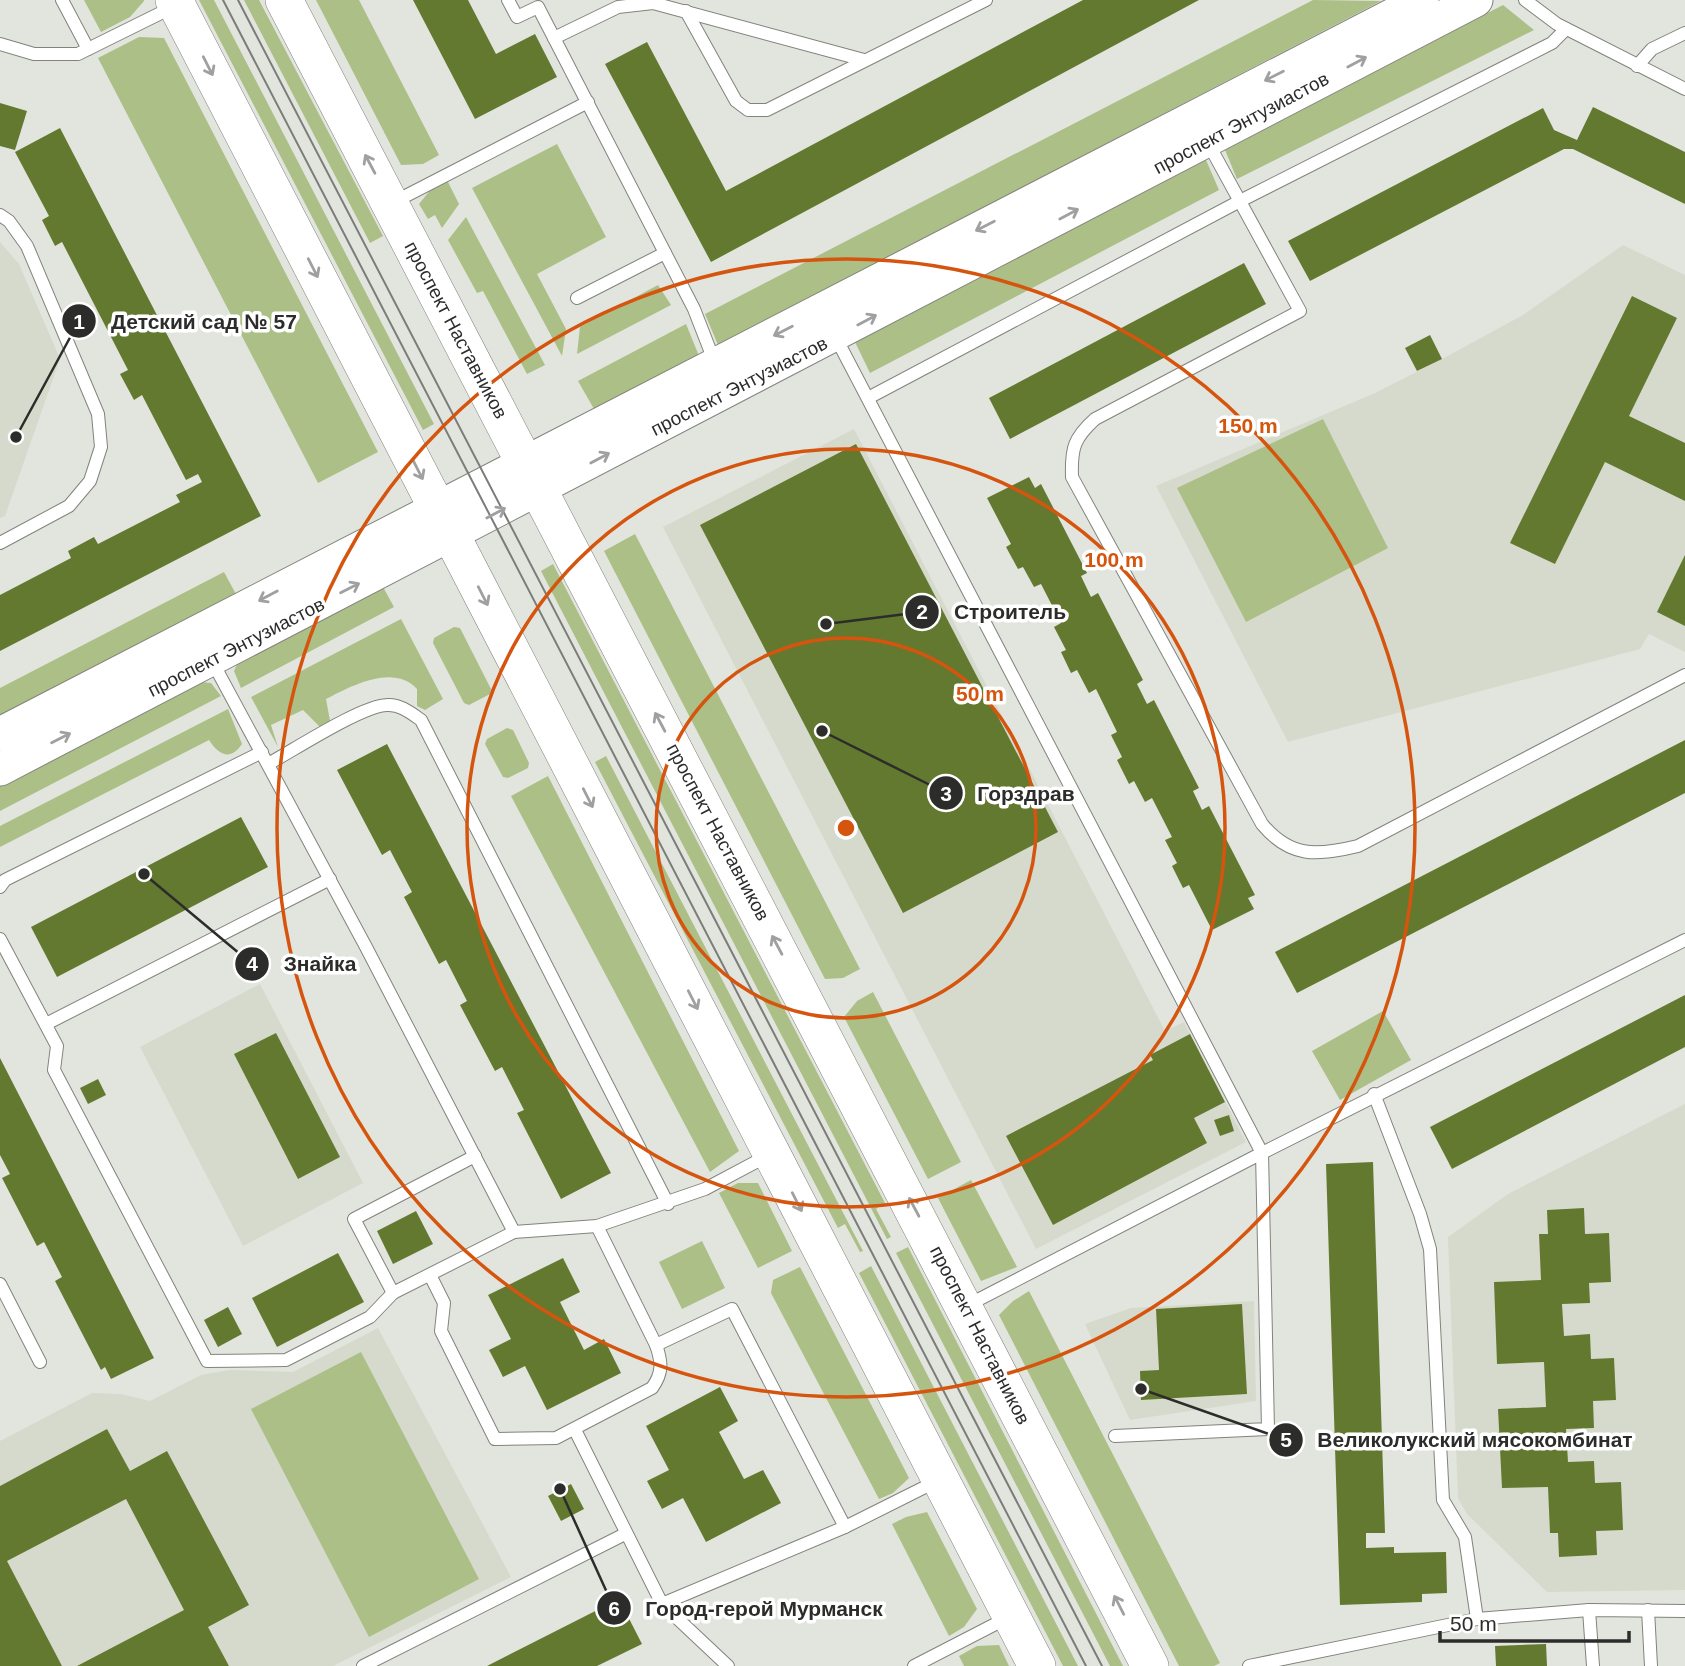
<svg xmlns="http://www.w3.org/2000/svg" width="1685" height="1666" font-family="Arial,sans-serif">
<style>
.built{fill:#d6dacd}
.green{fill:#acbf86}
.building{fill:#647930}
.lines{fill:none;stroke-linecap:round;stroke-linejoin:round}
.service-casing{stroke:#81837d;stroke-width:14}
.tertiary-casing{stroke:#81837d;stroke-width:35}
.secondary-casing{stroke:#81837d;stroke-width:38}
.service{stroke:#fff;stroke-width:12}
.tertiary{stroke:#fff;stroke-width:33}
.secondary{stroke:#fff;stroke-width:37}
.tram{stroke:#7b7d79;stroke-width:2}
.oneway{stroke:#a0a0a0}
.ring{fill:none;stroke:#d5550f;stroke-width:3.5}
.labels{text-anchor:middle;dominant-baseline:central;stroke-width:7;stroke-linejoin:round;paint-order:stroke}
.street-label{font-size:19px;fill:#2c2d2b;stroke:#fff}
.centre{fill:#d5550f;stroke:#fff;stroke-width:3.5}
.ring-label{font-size:21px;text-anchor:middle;font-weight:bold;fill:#d5550f;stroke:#fff;stroke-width:7;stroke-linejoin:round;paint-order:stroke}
.leader{fill:none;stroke:#2c2d2b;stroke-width:2.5}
.callout-dot{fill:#2c2d2b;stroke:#fff;stroke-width:2.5}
.mark-label{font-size:21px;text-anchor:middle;font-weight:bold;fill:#fff}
.callout-label{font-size:21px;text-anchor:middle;font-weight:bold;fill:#2c2d2b;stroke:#fff;stroke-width:7;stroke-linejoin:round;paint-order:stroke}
</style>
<rect width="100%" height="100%" fill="#e2e5de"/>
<g class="built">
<polygon points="0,242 19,264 60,359 5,516 0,518"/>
<polygon points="1623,245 1685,275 1685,652 1649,634 1640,649 1288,742 1156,486 1375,393 1442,359 1523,315"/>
<polygon points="854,429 1165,1031 1184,1022 1246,1142 1036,1249 663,527"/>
<polygon points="260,984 363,1183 243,1246 140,1047"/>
<polygon points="1685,1104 1685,1590 1547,1592 1467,1514 1458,1498 1448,1237 1508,1194"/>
<polygon points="1254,1301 1256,1401 1130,1420 1085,1324 1131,1308"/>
<polygon points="378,1328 511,1577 333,1666 0,1666 0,1441 92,1393 121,1394 150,1401 201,1375 229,1370 293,1372"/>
</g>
<g class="green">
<polygon points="84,0 144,0 144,1 130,17 101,32"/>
<polygon points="199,0 214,0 434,424 423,430"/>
<polygon points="244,0 259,0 383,236 370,243"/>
<polygon points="316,0 359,0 439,155 423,164 401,165"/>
<polygon points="1313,0 1381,1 718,345 705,314"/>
<polygon points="1503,5 1534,30 1237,179 1225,150"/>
<polygon points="139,37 164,38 378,452 318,483 98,58"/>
<polygon points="557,144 606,237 537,274 566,329 562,356 472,188"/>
<polygon points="1206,160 1219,190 870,373 855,342"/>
<polygon points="447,180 459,204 442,228 435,215 428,219 419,204 432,188"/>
<polygon points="466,217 545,365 527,374 483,291 477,293 448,240"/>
<polygon points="658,285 671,305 577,354 580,327"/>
<polygon points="686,324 699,356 594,409 578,381"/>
<polygon points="1323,419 1388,548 1246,622 1177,488"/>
<polygon points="635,534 860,969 843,978 825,979 604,551"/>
<polygon points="553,564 885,1203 876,1209 891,1237 887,1239 541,571"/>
<polygon points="224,572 237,596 0,718 0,688"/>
<polygon points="383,587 394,607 241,688 234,671 238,662"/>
<path d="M401,619L443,699L425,710L417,706V689C394,663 351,686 326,699L330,721L320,727L303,710L271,725L278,747L251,697Z"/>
<polygon points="454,627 460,628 491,689 490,694 469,705 464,703 433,643 434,638"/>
<polygon points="201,682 211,683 221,696 0,811 0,785"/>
<path d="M228,709L242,744C230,762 218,754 209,740L0,847V826Z"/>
<polygon points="507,728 513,730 529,763 528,768 508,778 503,777 485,744 487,739"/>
<polygon points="606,756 863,1251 860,1252 845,1224 838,1228 595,762"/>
<polygon points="548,776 739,1151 710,1172 511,796"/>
<polygon points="873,992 961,1162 928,1179 844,1017 857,1001"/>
<polygon points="1383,1011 1411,1060 1340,1100 1312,1051"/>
<polygon points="971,1180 1017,1267 981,1281 938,1198"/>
<polygon points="738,1183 758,1183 792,1251 758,1268 719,1193"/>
<polygon points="702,1241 725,1288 682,1309 659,1262"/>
<polygon points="908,1247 1123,1666 1110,1666 896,1253"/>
<polygon points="871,1266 1078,1666 1063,1666 859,1273"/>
<polygon points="800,1267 909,1478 893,1493 879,1499 771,1293 773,1280"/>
<polygon points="1029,1291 1220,1663 1214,1666 1179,1666 999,1315 1013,1301"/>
<polygon points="361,1352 479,1579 369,1637 251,1409"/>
<polygon points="927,1512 977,1609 964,1627 949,1636 892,1524 906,1517"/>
<polygon points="999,1645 1009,1666 964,1666 959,1656 977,1646"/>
</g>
<g class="building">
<polygon points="413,0 468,0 496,54 535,34 557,77 475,119"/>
<polygon points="1083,0 1199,0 711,262 605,64 647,42 726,191"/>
<polygon points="0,103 27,111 15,150 0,146"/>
<polygon points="1593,107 1685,152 1685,204 1573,149 1564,149 1310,281 1288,241 1543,108 1554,130 1577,140"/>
<polygon points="60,128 261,516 0,651 0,595 71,558 68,551 94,537 98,544 180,502 176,495 202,482 198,474 186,480 142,395 134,400 120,374 128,370 62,242 55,246 42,220 49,216 15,152"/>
<polygon points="1244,263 1266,304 1010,439 989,398"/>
<polygon points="1632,296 1677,318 1629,416 1685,443 1685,501 1605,462 1555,564 1510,543"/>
<polygon points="1430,335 1442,359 1417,371 1405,348"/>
<polygon points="856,444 1058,832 903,913 700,525"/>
<polygon points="1029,477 1035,488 1041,484 1087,573 1081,576 1091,597 1098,593 1143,680 1137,684 1147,704 1154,700 1199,788 1193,791 1202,810 1209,806 1255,895 1248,898 1254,909 1212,930 1189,885 1183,888 1172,866 1177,863 1165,840 1172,837 1152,798 1145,802 1134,781 1129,784 1117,760 1122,757 1111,735 1117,732 1096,689 1089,693 1077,670 1071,673 1061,652 1066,650 1054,627 1061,623 1041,584 1034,587 1023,567 1018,569 1006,547 1011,544 987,498"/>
<polygon points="1685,555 1685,626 1657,612"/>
<polygon points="1685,740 1685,793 1297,993 1275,952"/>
<polygon points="387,744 611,1173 561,1199 517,1113 524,1110 502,1067 495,1071 460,1005 467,1001 446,960 439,964 404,897 412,892 390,850 382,855 337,770"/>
<polygon points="241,817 268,867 57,977 31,927"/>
<polygon points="1685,995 1685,1047 1452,1169 1430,1127"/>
<polygon points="276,1033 340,1157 298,1179 234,1054"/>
<polygon points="1190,1034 1225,1102 1194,1118 1207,1143 1053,1225 1006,1136 1153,1060 1150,1055"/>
<polygon points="0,1058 154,1358 111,1379 105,1367 101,1370 55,1281 62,1277 44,1242 37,1246 2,1178 10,1174 0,1155"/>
<polygon points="98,1079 106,1095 88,1104 80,1088"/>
<polygon points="1229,1115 1234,1131 1220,1136 1214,1120"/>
<polygon points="1373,1162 1385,1533 1366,1533 1366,1548 1394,1547 1394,1553 1446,1552 1447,1593 1422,1594 1422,1602 1340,1605 1326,1164"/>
<polygon points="1584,1208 1585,1234 1609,1233 1611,1282 1589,1283 1590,1303 1562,1304 1564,1336 1590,1334 1591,1359 1614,1358 1616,1400 1593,1401 1594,1428 1566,1429 1568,1462 1594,1461 1595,1483 1621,1482 1623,1530 1596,1531 1597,1555 1559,1557 1558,1533 1550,1533 1548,1487 1502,1488 1498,1409 1546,1407 1544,1362 1497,1364 1494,1282 1541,1280 1539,1234 1548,1234 1547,1210"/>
<polygon points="416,1211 433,1244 393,1264 377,1231"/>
<polygon points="338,1253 364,1302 277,1347 252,1298"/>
<polygon points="563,1258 580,1292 560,1302 584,1350 604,1339 621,1373 547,1410 525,1366 503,1377 498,1367 489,1350 511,1339 488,1295"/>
<polygon points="1242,1304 1247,1394 1141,1400 1140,1371 1159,1370 1156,1309"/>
<polygon points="228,1307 242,1334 218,1347 204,1320"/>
<polygon points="720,1387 738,1421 719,1432 744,1479 763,1470 781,1503 706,1542 683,1498 662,1509 647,1481 669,1470 646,1426"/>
<polygon points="107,1429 130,1471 167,1451 249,1605 208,1627 229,1666 77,1666 184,1610 126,1499 7,1561 62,1666 0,1666 0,1486"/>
<polygon points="571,1484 584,1509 561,1521 548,1496"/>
<polygon points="619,1599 642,1644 597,1666 487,1666"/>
<polygon points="1546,1644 1547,1666 1496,1666 1495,1646"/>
</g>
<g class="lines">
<defs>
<g id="service">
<polyline points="62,0 88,49"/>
<polyline points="508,0 517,17 538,7 694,309 715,363"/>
<polyline points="1525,0 1557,24 1685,89"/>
<polyline points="686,11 736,101 748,110 767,110 986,0"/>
<polyline points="554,38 618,7 653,3 864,60"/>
<polyline points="0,44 34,54 78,54 175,6"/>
<polyline points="1637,66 1652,49 1685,33"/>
<path d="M1208,143L1300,311L1095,419C1074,438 1071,448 1072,477L1262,824C1290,858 1317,856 1358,846L1685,675"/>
<polyline points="392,203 588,102"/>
<polyline points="0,215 9,221 27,246 98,414 101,447 90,481 69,506 0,543"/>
<polyline points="577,298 665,253"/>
<polyline points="835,336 1262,1153 968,1305"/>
<polyline points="868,398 1240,201 1552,43 1566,29"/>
<polyline points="212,661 366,947 514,1232 597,1226 705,1189 769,1155"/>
<path d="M268,764C294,750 361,706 387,705C400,704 411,713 421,720L668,1204"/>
<polyline points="0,887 5,880 262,752"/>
<polyline points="0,939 57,1046 54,1070 207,1361 286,1360 370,1317 393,1293"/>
<polyline points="46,1024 330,879"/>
<polyline points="1374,1094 1420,1214 1430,1249 1443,1500 1465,1537 1477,1619"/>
<polyline points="475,1156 354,1219 393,1293 514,1232"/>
<path d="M430,1275L444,1303L441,1331L495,1439L556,1438L652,1388C663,1373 662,1362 656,1345L597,1226"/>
<polyline points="0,1284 40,1362"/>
<polyline points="656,1345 732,1309 845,1527"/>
<polyline points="575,1430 662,1604 845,1527 937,1481"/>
<polyline points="1115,1436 1268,1429 1262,1153 1685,940"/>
<polyline points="662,1604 728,1666"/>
<polyline points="1589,1610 1593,1666"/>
<polyline points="1648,1610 1651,1666"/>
<polyline points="363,1666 625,1534"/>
<polyline points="914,1666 1009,1617"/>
<polyline points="1249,1666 1477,1619 1589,1610 1685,1611"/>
</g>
<g id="tertiary">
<polyline points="0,734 1422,0"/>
<polyline points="0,769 1476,0"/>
</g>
<g id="secondary">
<polyline points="174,0 1037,1666"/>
<polyline points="284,0 1150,1666"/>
</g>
</defs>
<use href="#service" class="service-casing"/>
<use href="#tertiary" class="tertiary-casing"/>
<use href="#secondary" class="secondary-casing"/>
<use href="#service" class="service"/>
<use href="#tertiary" class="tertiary"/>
<use href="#secondary" class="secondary"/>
<g class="tram">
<polyline points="223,0 1086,1666"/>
<polyline points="238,0 1102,1666"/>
</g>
</g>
<defs><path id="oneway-shaft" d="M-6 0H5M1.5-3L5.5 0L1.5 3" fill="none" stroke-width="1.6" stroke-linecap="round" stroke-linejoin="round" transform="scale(1.75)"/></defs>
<g class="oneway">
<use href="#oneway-shaft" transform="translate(1357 62) rotate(-28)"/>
<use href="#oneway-shaft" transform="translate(208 66) rotate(63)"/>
<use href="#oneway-shaft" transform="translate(1274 76) rotate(153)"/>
<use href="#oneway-shaft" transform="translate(370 164) rotate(-118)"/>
<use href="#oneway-shaft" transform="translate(1069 214) rotate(-28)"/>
<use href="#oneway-shaft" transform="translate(985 226) rotate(153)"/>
<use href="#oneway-shaft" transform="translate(313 268) rotate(63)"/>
<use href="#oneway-shaft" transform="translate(867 320) rotate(-28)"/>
<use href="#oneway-shaft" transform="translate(783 331) rotate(153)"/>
<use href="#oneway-shaft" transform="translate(600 458) rotate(-28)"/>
<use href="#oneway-shaft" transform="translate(418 470) rotate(63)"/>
<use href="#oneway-shaft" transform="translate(496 513) rotate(-28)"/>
<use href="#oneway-shaft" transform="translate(350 588) rotate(-27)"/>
<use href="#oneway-shaft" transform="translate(268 596) rotate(152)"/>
<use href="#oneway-shaft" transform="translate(483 596) rotate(63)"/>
<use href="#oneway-shaft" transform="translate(660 722) rotate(-118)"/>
<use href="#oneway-shaft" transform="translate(61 738) rotate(-27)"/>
<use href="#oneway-shaft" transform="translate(588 798) rotate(63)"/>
<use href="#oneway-shaft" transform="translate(777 945) rotate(-118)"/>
<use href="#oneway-shaft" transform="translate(693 1000) rotate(63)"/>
<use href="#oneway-shaft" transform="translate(797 1202) rotate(63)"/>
<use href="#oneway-shaft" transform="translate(914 1207) rotate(-118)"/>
<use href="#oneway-shaft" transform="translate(1119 1605) rotate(-117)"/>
</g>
<g class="ring">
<circle cx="846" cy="828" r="190"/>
<circle cx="846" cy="828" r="379"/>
<circle cx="846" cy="828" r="569"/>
</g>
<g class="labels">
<g class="street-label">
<text transform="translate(1241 123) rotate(-28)">проспект Энтузиастов</text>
<text transform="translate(456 330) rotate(62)">проспект Наставников</text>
<text transform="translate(739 386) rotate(-27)">проспект Энтузиастов</text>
<text transform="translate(236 647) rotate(-27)">проспект Энтузиастов</text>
<text transform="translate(718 832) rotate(62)">проспект Наставников</text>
<text transform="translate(980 1335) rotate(63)">проспект Наставников</text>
</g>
</g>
<circle cx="846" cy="828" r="10" class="centre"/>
<g class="ring-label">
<text x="1248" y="433">150 m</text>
<text x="1114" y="567">100 m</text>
<text x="980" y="701">50 m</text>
</g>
<path class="leader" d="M16 437L79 321M826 624L922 612M822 731L946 793M144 874L252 964M1141 1389L1286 1440M560 1489L614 1608"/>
<g class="callout-dot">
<circle cx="16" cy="437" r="7"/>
<circle cx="826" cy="624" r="7"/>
<circle cx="822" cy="731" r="7"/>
<circle cx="144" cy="874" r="7"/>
<circle cx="1141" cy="1389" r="7"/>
<circle cx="560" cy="1489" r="7"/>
<circle cx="79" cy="321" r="18"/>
<circle cx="922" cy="612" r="18"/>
<circle cx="946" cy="793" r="18"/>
<circle cx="252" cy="964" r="18"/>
<circle cx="1286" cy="1440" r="18"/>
<circle cx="614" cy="1608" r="18"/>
</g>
<g class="mark-label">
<text x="79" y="329">1</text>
<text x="922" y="619">2</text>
<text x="946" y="801">3</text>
<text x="252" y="971">4</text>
<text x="1286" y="1447">5</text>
<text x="614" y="1616">6</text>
</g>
<g class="callout-label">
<text x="204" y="329">Детский сад № 57</text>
<text x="1010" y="619">Строитель</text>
<text x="1026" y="801">Горздрав</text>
<text x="320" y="971">Знайка</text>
<text x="1475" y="1447">Великолукский мясокомбинат</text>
<text x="764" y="1616">Город-герой Мурманск</text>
</g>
<path d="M1440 1631v10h189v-10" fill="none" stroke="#2c2d2b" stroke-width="3.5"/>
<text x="1450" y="1631" font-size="21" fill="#2c2d2b" stroke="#ffffff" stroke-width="5" paint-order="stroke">50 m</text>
</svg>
